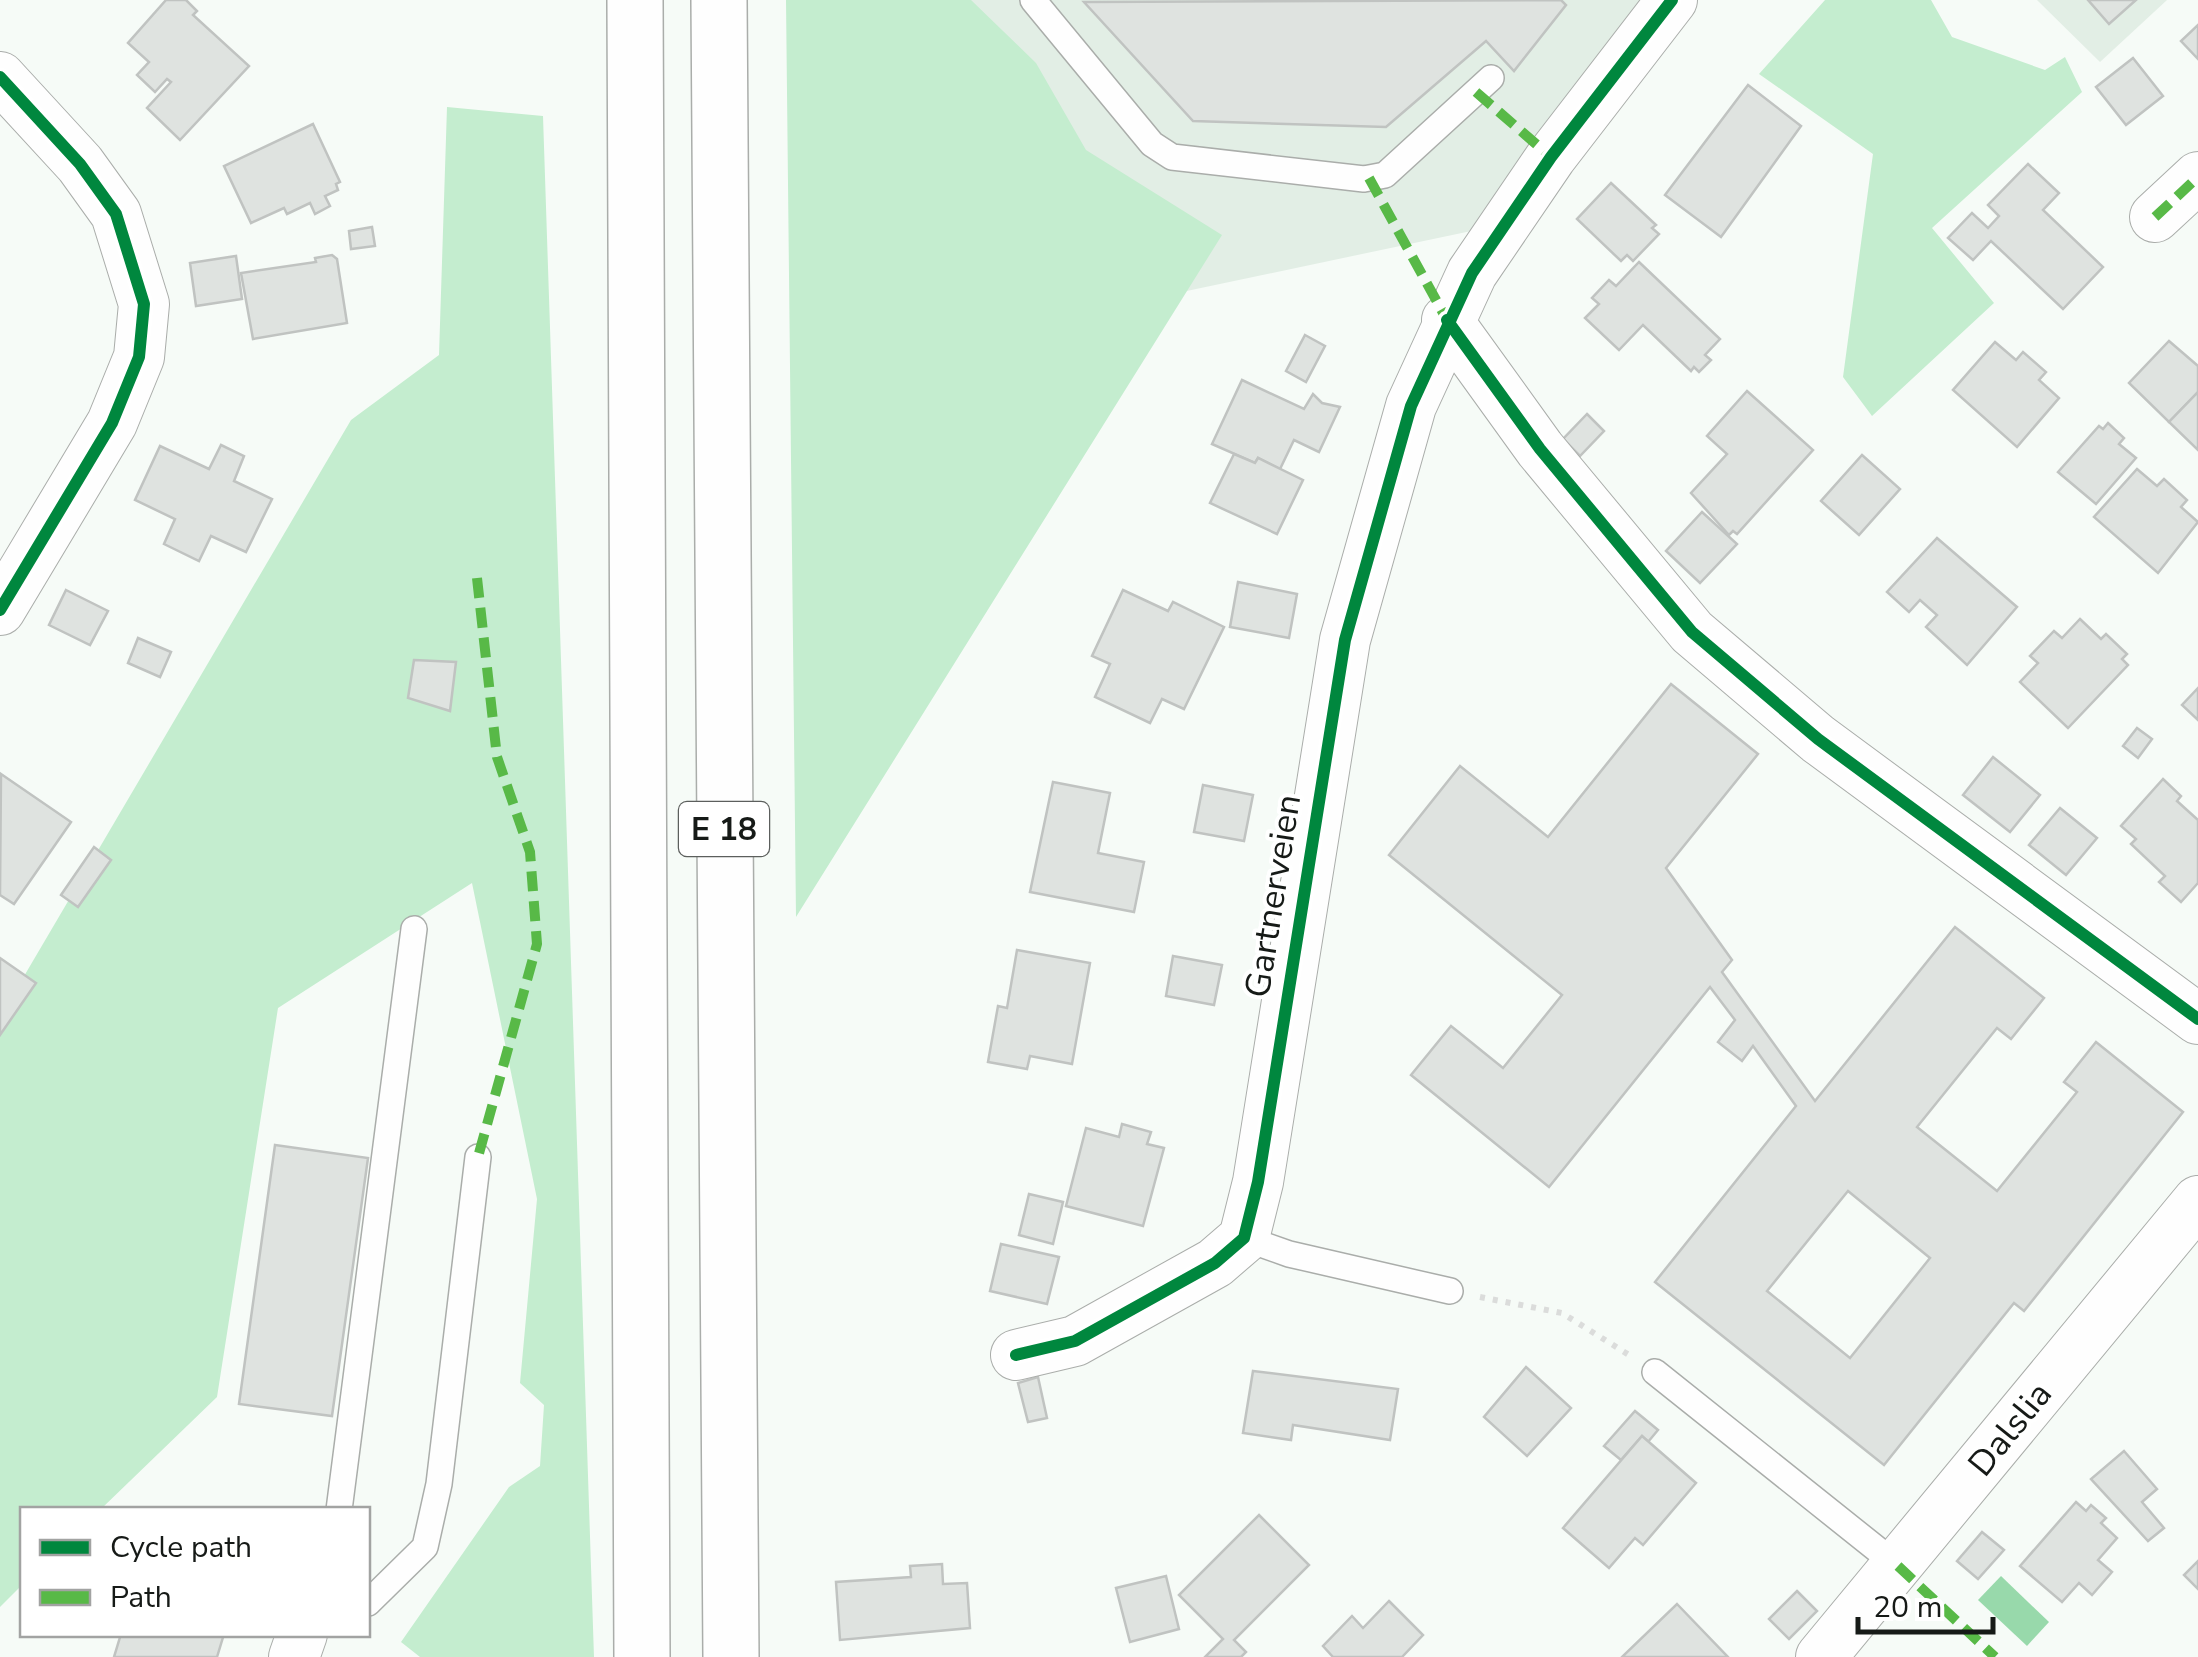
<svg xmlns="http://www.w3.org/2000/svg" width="2198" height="1657" font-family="'Nunito Sans',sans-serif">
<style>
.built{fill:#e2eee5}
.green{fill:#c4edcf}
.water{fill:#98d9ab}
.building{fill:#dfe3e0;stroke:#c0c3c1;stroke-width:2.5;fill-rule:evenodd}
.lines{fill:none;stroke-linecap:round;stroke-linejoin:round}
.lane-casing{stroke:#aaadaa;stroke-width:28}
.street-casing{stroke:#aaadaa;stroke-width:52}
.highway-casing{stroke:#aaadaa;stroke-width:58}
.path{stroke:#dbdcdb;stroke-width:6;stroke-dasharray:5 8;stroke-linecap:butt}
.lane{stroke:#fefefe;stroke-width:25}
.street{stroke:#fefefe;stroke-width:50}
.highway{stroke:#fefefe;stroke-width:55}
.quiet{stroke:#58b947;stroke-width:10;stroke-dasharray:20 10;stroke-linecap:butt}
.cycleway-casing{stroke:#fff;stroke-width:19}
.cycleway{stroke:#00873e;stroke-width:12}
.labels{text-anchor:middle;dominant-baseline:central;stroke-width:8;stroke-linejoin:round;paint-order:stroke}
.shield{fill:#fff;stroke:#5c5f5d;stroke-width:2.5}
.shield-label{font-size:32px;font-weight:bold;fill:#161a17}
.street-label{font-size:35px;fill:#161a17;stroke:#fff}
</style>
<rect width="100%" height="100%" fill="#f6fbf7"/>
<g class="built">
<polygon points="823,0 1645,0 1514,222 835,365"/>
<polygon points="2037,0 2167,0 2100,62"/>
</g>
<g class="green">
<polygon points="786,0 971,0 1036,63 1086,150 1222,235 796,917"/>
<polygon points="1825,0 1931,0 1952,37 2045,70 2065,57 2082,92 1932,228 1994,303 1872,416 1843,377 1873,154 1759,74"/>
<polygon points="447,107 543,116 594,1657 420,1657 401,1642 509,1487 540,1466 544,1405 520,1383 537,1199 472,883 278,1008 217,1397 101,1509 22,1510 22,1585 0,1607 0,1017 351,420 439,355"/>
</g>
<polygon class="water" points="2001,1576 2049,1622 2027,1646 1978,1600"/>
<g class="building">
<polygon points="186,0 197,11 193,15 249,66 180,140 147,108 171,82 167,79 155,92 137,75 149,62 128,43 166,0"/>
<polygon points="1561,0 1566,5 1514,71 1486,41 1386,127 1193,121 1084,2"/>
<polygon points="2088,0 2136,0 2109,24"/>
<polygon points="2198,25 2198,59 2181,41"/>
<polygon points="2133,58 2163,96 2126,125 2096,87"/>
<polygon points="1748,85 1801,126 1721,237 1665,195"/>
<polygon points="313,124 340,182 336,184 338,190 325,196 330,206 315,214 310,203 287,214 284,208 251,223 224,166"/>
<polygon points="2028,164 2059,193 2043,210 2103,267 2063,309 1991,241 1973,260 1948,238 1972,213 1988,228 1999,216 1988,205"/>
<polygon points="1611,183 1656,225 1652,228 1659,234 1633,261 1627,255 1621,261 1577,219"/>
<polygon points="372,227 375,246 351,249 349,231"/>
<polygon points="332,255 337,259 347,323 253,339 241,273 316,262 315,258"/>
<polygon points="236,256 242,299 196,306 190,263"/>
<polygon points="1639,262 1720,339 1705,355 1711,360 1699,372 1694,367 1691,371 1643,325 1619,350 1585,318 1599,304 1592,298 1609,280 1616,286"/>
<polygon points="1305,335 1325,346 1306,382 1286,371"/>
<polygon points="2169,341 2198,366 2198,392 2169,422 2129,383"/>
<polygon points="1995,342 2016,360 2023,352 2046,372 2039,380 2059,398 2017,447 1953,390"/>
<polygon points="1242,380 1304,409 1313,394 1322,403 1340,407 1319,452 1294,440 1280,469 1258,458 1255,463 1212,444"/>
<polygon points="1747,391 1813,450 1737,534 1733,531 1729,535 1691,493 1727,454 1707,436"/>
<polygon points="2198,392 2198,450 2169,422"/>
<polygon points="1587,414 1604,431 1580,456 1563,439"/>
<polygon points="2108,423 2124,438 2119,444 2136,458 2096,504 2058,472 2099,426 2103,429"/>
<polygon points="221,445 244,456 234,481 272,499 246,552 211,536 199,561 164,544 175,519 135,500 160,446 209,469"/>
<polygon points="1234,454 1255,463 1258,458 1303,480 1277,534 1210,503"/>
<polygon points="1862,455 1900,489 1859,535 1821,501"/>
<polygon points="2137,469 2157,486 2164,479 2187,500 2181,507 2198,522 2158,573 2094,517"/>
<polygon points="1702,512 1737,544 1700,583 1666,551"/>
<polygon points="1937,538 2017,607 1967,665 1926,627 1937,615 1920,600 1909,612 1887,592"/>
<polygon points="1238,582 1297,594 1289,638 1230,627"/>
<polygon points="66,590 108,611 90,645 49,625"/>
<polygon points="1123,590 1168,611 1173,602 1224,627 1184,709 1162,699 1150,723 1095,697 1110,664 1092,656"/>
<polygon points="2080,619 2101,639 2106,634 2127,654 2122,659 2128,665 2068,728 2020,682 2038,663 2030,656 2054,631 2062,638"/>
<polygon points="138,638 171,652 160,677 128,663"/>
<polygon points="414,660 456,662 450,711 408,698"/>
<path d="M1671,684L1758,754L1666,868L1732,960L1722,972L1815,1101L1955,927L2044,998L2011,1039L1997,1028L1917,1127L1997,1191L2077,1092L2064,1082L2096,1042L2183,1112L2024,1311L2014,1303L1884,1465L1655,1282L1796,1106L1753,1046L1742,1061L1718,1042L1735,1020L1710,987L1549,1187L1411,1075L1451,1026L1503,1068L1562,995L1389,855L1460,766L1548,837ZM1848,1191L1930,1258L1850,1358L1767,1291Z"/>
<polygon points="2198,688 2198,720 2182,705"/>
<polygon points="2137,728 2152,739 2138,758 2123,746"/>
<polygon points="1993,757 2040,795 2010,832 1963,795"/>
<polygon points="1,774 71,822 14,904 0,895"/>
<polygon points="2163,779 2181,796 2177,801 2198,820 2198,883 2181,902 2159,882 2165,876 2131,844 2136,839 2121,826"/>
<polygon points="1053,782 1110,793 1098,853 1144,862 1134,912 1030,892"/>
<polygon points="1203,785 1253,795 1244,841 1194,832"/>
<polygon points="2060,808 2097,838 2066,875 2029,845"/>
<polygon points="94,847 111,860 78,907 61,895"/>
<polygon points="1017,950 1090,963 1072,1064 1030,1056 1027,1069 988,1062 998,1006 1007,1008"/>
<polygon points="1173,956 1222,965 1214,1005 1166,996"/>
<polygon points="0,958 36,983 0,1035"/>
<polygon points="1122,1124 1151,1132 1147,1144 1164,1148 1143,1226 1066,1206 1086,1128 1119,1137"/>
<polygon points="275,1145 368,1158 332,1416 239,1404"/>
<polygon points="1029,1194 1063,1202 1053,1244 1019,1235"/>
<polygon points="1001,1244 1059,1257 1047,1304 990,1291"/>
<polygon points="1526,1367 1571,1408 1527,1456 1484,1417"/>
<polygon points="1253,1371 1398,1389 1390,1440 1293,1425 1291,1440 1243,1433"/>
<polygon points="1038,1377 1047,1418 1028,1422 1018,1383"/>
<polygon points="1635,1411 1658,1430 1648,1442 1642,1436 1621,1460 1604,1446"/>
<polygon points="1642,1436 1696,1483 1643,1545 1635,1538 1609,1568 1563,1528"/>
<polygon points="2124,1451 2157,1489 2142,1502 2164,1528 2148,1541 2091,1479"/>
<polygon points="2076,1502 2086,1511 2091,1505 2106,1518 2101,1523 2117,1538 2098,1560 2112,1572 2092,1595 2079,1583 2062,1602 2020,1566"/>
<polygon points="1259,1515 1309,1565 1234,1640 1246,1652 1241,1657 1205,1657 1223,1639 1179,1595"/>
<polygon points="1982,1532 2004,1550 1978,1579 1957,1561"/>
<polygon points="2198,1561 2198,1589 2184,1575"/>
<polygon points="942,1564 943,1584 967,1583 970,1628 840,1640 836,1582 911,1577 910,1566"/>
<polygon points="1166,1576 1179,1629 1130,1642 1116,1588"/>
<polygon points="1797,1591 1817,1611 1789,1639 1769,1619"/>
<polygon points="1389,1601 1423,1635 1402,1657 1333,1657 1323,1646 1352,1616 1363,1628"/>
<polygon points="1677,1604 1728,1657 1622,1657"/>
<polygon points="121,1634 224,1634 217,1657 114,1657"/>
</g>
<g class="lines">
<defs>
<g id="lane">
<polyline points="1033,0 1152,144 1172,157 1364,179 1385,175 1491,78"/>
<polyline points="1244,1238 1289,1254 1450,1291"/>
<polyline points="1655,1372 1898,1566"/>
<polyline points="339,1510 414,929"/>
<polyline points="368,1603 425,1547 439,1484 478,1157"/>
</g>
<g id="street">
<polyline points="0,77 80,164 116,214 144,304 139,357 112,423 0,610"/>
<polyline points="2155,217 2198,177"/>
<polyline points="1447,320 1540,449 1692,632 1818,739 2198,1019"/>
<polyline points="1016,1355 1075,1341 1215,1263 1244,1238 1258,1182 1345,640 1411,406 1472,273 1551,157 1672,0"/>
<polyline points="294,1657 302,1634"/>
<polyline points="1821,1657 2198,1201"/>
</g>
<g id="highway">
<polyline points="635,0 642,1657"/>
<polyline points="719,0 731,1657"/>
</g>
</defs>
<use href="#lane" class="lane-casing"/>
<use href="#street" class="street-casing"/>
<use href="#highway" class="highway-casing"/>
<polyline class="path" points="1480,1297 1562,1313 1629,1355"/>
<use href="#lane" class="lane"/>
<use href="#street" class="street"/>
<use href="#highway" class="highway"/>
<g class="quiet">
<polyline points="1476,92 1551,157"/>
<polyline points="1369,178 1447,320"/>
<polyline points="2155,217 2198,177"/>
<polyline points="477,578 497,757 530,852 537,944 478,1157"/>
<polyline points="1898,1566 1995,1657"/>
</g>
<defs>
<g id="cycleway">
<polyline points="0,77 80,164 116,214 144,304 139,357 112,423 0,610"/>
<polyline points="1447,320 1540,449 1692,632 1818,739 2198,1019"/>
<polyline points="1016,1355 1075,1341 1215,1263 1244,1238 1258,1182 1345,640 1411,406 1472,273 1551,157 1672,0"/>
</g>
</defs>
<use href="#cycleway" class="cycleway-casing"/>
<use href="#cycleway" class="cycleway"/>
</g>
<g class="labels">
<rect class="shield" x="679" y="802" width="90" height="54" rx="8"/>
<g class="shield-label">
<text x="724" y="829">E 18</text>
</g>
<g class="street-label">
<text transform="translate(1273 896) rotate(-81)">Gartnerveien</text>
<text transform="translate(2010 1429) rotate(-51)">Dalslia</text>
</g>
</g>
<rect x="20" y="1507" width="350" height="130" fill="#ffffff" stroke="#a2a3a2" stroke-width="2.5"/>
<rect x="40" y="1540" width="50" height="15" fill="#00873e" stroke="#a2a3a2" stroke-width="2.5"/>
<text x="110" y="1557" font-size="30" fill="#161a17">Cycle path</text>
<rect x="40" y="1590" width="50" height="15" fill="#58b947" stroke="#a2a3a2" stroke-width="2.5"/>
<text x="110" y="1607" font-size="30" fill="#161a17">Path</text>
<path d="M1858 1617v15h135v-15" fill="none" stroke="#161a17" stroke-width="5"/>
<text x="1873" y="1617" font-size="30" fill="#161a17" stroke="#ffffff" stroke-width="8" paint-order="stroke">20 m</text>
</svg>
